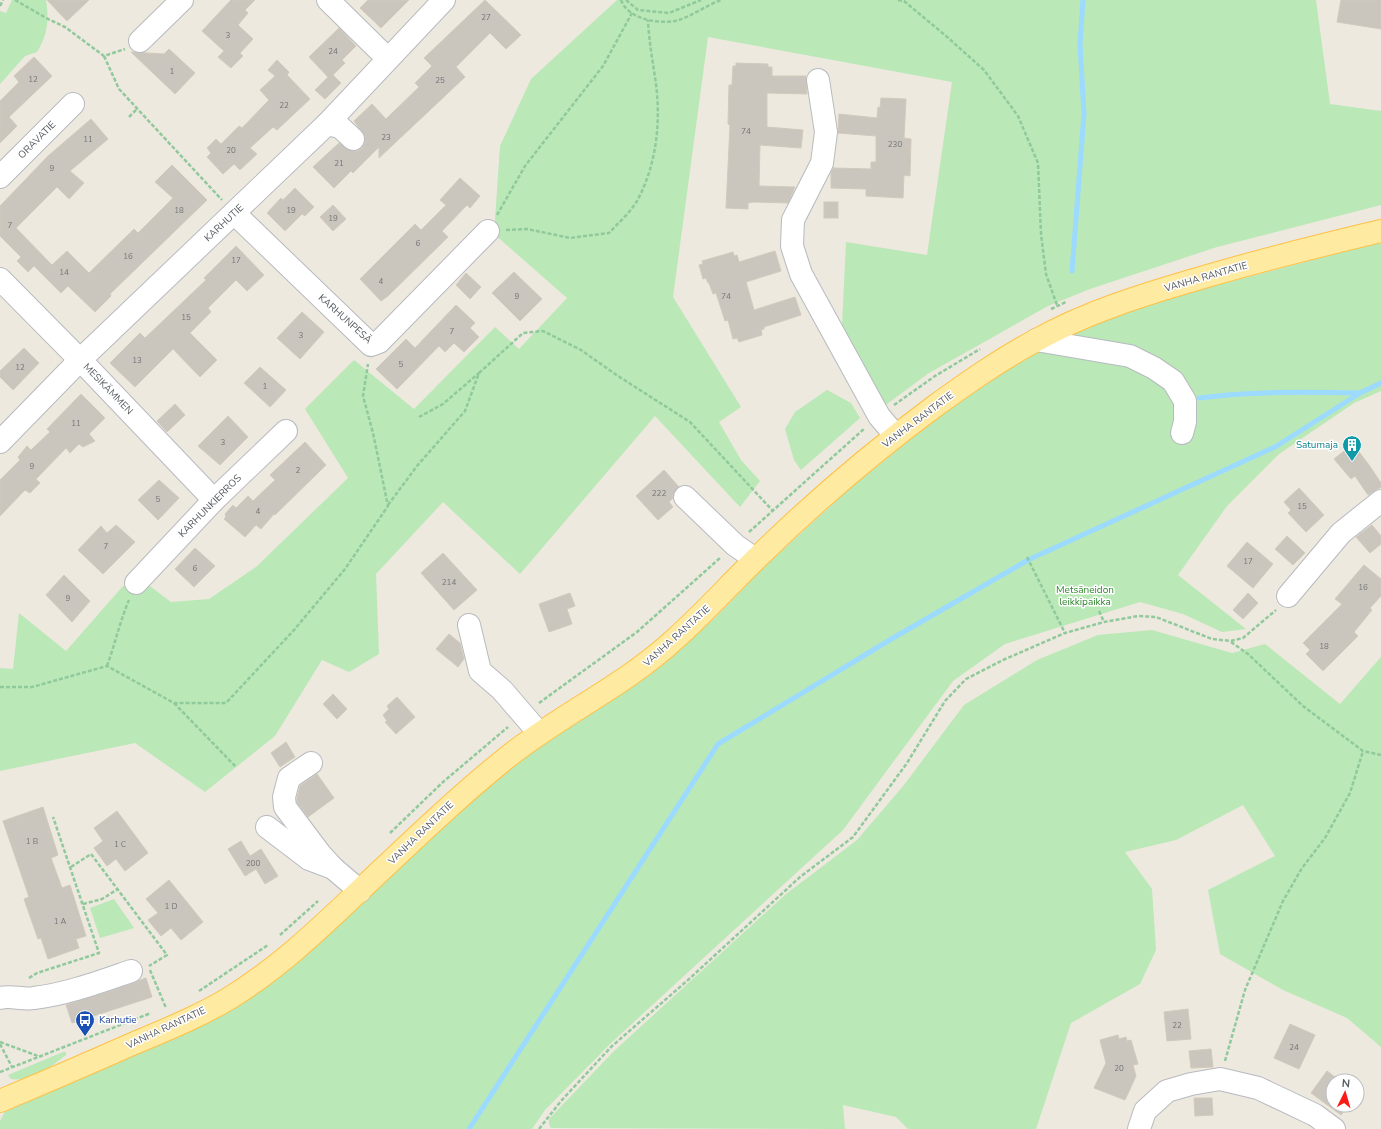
<svg xmlns="http://www.w3.org/2000/svg" width="1381" height="1129" font-family="'Nunito Sans',sans-serif">
<style>
.green{fill:#bae8b7}
.lines{fill:none;stroke-linecap:round;stroke-linejoin:round}
.stream{stroke:#9cdaff;stroke-width:5}
.building{fill:#cac5bd;stroke:#d2cabc}
.minor-casing{stroke:#b7babf;stroke-width:24}
.major-casing{stroke:#ffc045;stroke-width:24}
.path{stroke:#90c99c;stroke-width:2.5;stroke-dasharray:4 2;stroke-linecap:butt}
.minor{stroke:#fff;stroke-width:22}
.major{stroke:#ffeaa1;stroke-width:22}
.labels{text-anchor:middle;dominant-baseline:central;stroke-width:3;stroke-linejoin:round;paint-order:stroke}
.number-label{font-size:8px;fill:#747678}
.street-label{font-size:10px;fill:#575c61;stroke:#fff}
.culture-label{font-size:10px;fill:#0d838f;stroke:#fff;text-anchor:end}
.park-label{font-size:10px;fill:#2c862b;stroke:#fff}
.transit-label{font-size:10px;fill:#164399;stroke:#fff;text-anchor:start}
</style>
<rect width="100%" height="100%" fill="#ede9de"/>
<g class="green">
<path d="M12,0H46C49,20 48,34 37,52L25,56L0,84V11L6,13Z"/>
<polygon points="617,0 1316,0 1330,104 1381,111 1381,205 1217,247 1090,289 1048,306 929,373 883,407 842,325 846,242 927,255 952,82 708,37 673,297 741,407 719,422 741,460 760,481 740,507 655,416 520,574 443,502 376,574 379,654 349,672 322,660 275,736 205,792 135,743 0,771 0,668 13,669 19,613 66,651 123,586 147,584 171,602 209,599 256,567 348,478 305,409 354,360 414,409 495,327 519,349 567,298 494,234 500,146 531,79"/>
<polygon points="1381,242 1381,391 1354,403 1279,454 1227,506 1178,575 1246,629 1222,632 1183,614 1140,602 1005,644 953,681 843,830 611,1043 545,1110 532,1129 0,1129 0,1121 5,1111 247,998 291,968 512,764 650,675 715,618 764,567 848,490 953,405 1064,331 1187,293"/>
<polygon points="827,390 851,403 860,418 801,470 794,460 785,429 795,412"/>
<polygon points="1152,630 1232,653 1265,644 1340,704 1381,657 1381,1047 1347,1018 1283,990 1220,954 1208,890 1275,856 1243,805 1176,840 1125,852 1152,889 1156,950 1140,984 1071,1023 1036,1129 908,1129 896,1117 843,1105 845,1129 551,1128 549,1124 549,1119 614,1051 786,894 857,840 904,785 964,705 1037,660 1098,635"/>
<polygon points="114,899 134,928 100,938 90,908"/>
<path d="M63,1052H66V1055C50,1067 32,1082 11,1079L8,1075Z"/>
</g>
<g class="lines">
<g class="stream">
<polyline points="1072,271 1084,114 1080,44 1083,0"/>
<path d="M1199,398C1252,391 1306,392 1359,393"/>
<polyline points="1030,559 1275,447 1360,393 1381,383"/>
<polyline points="469,1129 718,744 893,638 1028,560"/>
</g>
</g>
<g class="building">
<polygon points="47,0 89,0 67,21"/>
<polygon points="231,0 255,0 245,10 248,13 238,25 253,39 240,53 243,56 231,68 218,57 224,51 202,31"/>
<polygon points="368,0 409,0 381,28 360,8"/>
<polygon points="485,0 521,35 506,49 490,33 456,67 465,77 379,158 379,147 353,173 351,171 334,188 313,167 339,143 351,151 357,151 362,148 365,142 365,136 354,121 372,104 386,119 419,87 415,83 432,66 424,58"/>
<polygon points="1341,0 1381,0 1381,29 1337,22"/>
<polygon points="339,28 356,46 342,60 345,63 333,75 341,83 325,99 315,90 328,77 309,57"/>
<polygon points="169,49 195,73 175,94 131,52 164,54"/>
<polygon points="34,57 52,76 9,117 17,126 0,143 0,101 19,82 14,76"/>
<polygon points="277,60 289,72 287,75 310,99 277,130 273,127 250,148 257,154 240,170 234,164 223,174 207,157 211,153 207,148 216,139 221,144 239,126 242,128 269,100 260,90 275,76 268,70"/>
<polygon points="736,63 768,64 768,67 772,67 772,76 806,76 807,94 767,93 767,127 803,130 801,148 760,145 759,186 795,187 788,203 753,202 748,203 748,209 726,208 730,125 728,124 729,85 732,85 733,66 736,66"/>
<polygon points="881,98 906,99 904,138 911,139 910,176 904,175 903,198 866,196 866,189 831,188 831,173 833,168 871,169 871,162 876,162 876,136 838,133 839,114 877,118 878,107 880,108"/>
<polygon points="91,119 108,139 70,171 84,183 69,199 57,187 16,228 52,265 67,251 89,273 134,229 138,233 173,198 155,182 172,165 207,200 110,294 111,296 95,312 68,286 61,293 34,266 28,272 17,261 21,257 0,236 0,206 48,156"/>
<polygon points="460,178 480,196 470,208 467,205 442,231 448,237 388,296 381,301 360,279 415,224 421,230 446,205 440,200"/>
<polygon points="295,188 314,207 305,216 302,214 285,231 267,213 281,198 283,200"/>
<rect x="824" y="202" width="14" height="16"/>
<polygon points="333,205 346,219 333,231 320,217"/>
<polygon points="236,246 264,275 247,291 236,280 208,308 211,312 190,333 217,360 200,377 173,349 135,387 110,363 140,333 145,338 206,280 204,278"/>
<polygon points="775,251 781,271 746,282 754,310 795,297 801,315 764,327 764,329 761,330 762,335 739,342 737,338 733,339 728,320 725,321 716,293 713,294 709,283 708,283 706,278 703,279 699,265 703,264 702,261 733,252 734,256 737,255 739,262"/>
<polygon points="514,272 542,299 520,321 492,293"/>
<polygon points="466,273 481,287 470,299 456,285"/>
<polygon points="456,305 475,323 470,328 479,337 464,352 454,343 445,352 439,346 397,389 376,369 406,339 415,348"/>
<polygon points="302,312 324,332 300,359 277,338"/>
<polygon points="24,348 39,363 13,390 0,377 0,371"/>
<polygon points="260,367 286,390 270,407 244,383"/>
<polygon points="81,394 105,418 89,434 95,441 83,447 79,444 70,453 66,448 36,479 40,483 30,493 25,490 0,516 0,480 20,460 18,457 27,446 31,450 50,432 47,429"/>
<polygon points="175,404 185,415 167,432 157,421"/>
<polygon points="228,416 248,437 220,465 198,446"/>
<polygon points="305,442 326,465 275,515 274,514 261,529 256,525 245,537 224,519 226,517 225,514 233,505 236,508 248,496 253,501 275,480 270,475"/>
<polygon points="1353,444 1369,465 1381,483 1381,487 1368,495 1355,476 1351,479 1334,459"/>
<polygon points="664,470 679,487 673,494 673,498 669,502 673,507 658,520 636,496"/>
<polygon points="159,480 179,498 158,520 138,500"/>
<polygon points="1299,488 1324,515 1306,532 1288,513 1291,510 1284,502"/>
<polygon points="116,525 135,542 103,574 78,550 101,526 107,533"/>
<polygon points="1372,525 1381,536 1381,544 1370,553 1356,537"/>
<polygon points="1287,536 1305,553 1293,565 1275,549"/>
<polygon points="1247,542 1273,564 1253,588 1227,566"/>
<polygon points="195,548 215,566 194,587 175,569"/>
<polygon points="443,553 477,590 454,610 421,573"/>
<polygon points="1364,565 1381,579 1381,596 1370,608 1372,610 1354,632 1358,636 1323,671 1306,654 1310,650 1303,643 1342,604 1335,599"/>
<polygon points="64,575 90,601 72,622 46,595"/>
<polygon points="570,593 575,606 567,609 572,624 549,632 539,604"/>
<polygon points="1248,593 1258,603 1243,619 1233,610"/>
<polygon points="449,634 460,643 464,659 458,667 436,649"/>
<polygon points="333,694 347,709 337,719 323,704"/>
<polygon points="397,697 415,717 396,734 385,722 387,721 383,715 389,709 387,706"/>
<polygon points="286,742 295,757 280,767 271,753"/>
<polygon points="317,774 334,798 308,817 297,802 297,798 300,786"/>
<polygon points="43,807 58,855 51,858 62,888 70,885 86,936 76,939 79,948 48,959 41,938 38,939 24,899 29,897 3,821"/>
<polygon points="117,811 148,853 125,871 116,859 107,866 94,848 103,841 94,828"/>
<polygon points="241,841 250,856 261,849 278,876 265,884 256,869 245,876 228,849"/>
<polygon points="169,880 203,922 181,940 171,928 161,936 148,920 158,913 146,899"/>
<polygon points="146,978 152,997 72,1023 66,1005 111,991"/>
<polygon points="1188,1009 1191,1039 1167,1041 1164,1012"/>
<polygon points="1290,1024 1315,1035 1299,1069 1274,1058"/>
<polygon points="1118,1035 1119,1039 1126,1037 1127,1041 1131,1040 1138,1064 1133,1065 1136,1076 1125,1100 1094,1088 1106,1063 1100,1040"/>
<polygon points="1211,1049 1213,1067 1191,1068 1189,1051"/>
<polygon points="1327,1071 1340,1081 1333,1081 1333,1105 1348,1105 1341,1115 1311,1093"/>
<polygon points="1194,1098 1212,1098 1213,1115 1195,1116"/>
</g>
<g class="lines">
<defs>
<g id="minor">
<polyline points="328,0 388,59"/>
<polyline points="140,41 182,0"/>
<polyline points="818,80 826,132 822,163 793,220 792,246 801,274 879,416 895,435"/>
<polyline points="327,124 340,127 353,139"/>
<polyline points="0,177 73,104"/>
<polyline points="234,213 371,345 379,342 488,231"/>
<polyline points="0,279 90,370 214,500"/>
<polyline points="1036,340 1130,356 1154,368 1173,381 1185,401 1185,422 1182,433"/>
<polyline points="0,442 80,360 327,124 444,0"/>
<polyline points="685,497 735,545 755,559"/>
<polyline points="136,583 214,500 286,431"/>
<polyline points="1288,596 1341,533 1381,501"/>
<polyline points="469,625 480,671 502,690 539,733"/>
<polyline points="311,763 289,778 284,797 285,807 321,855 333,868"/>
<polyline points="267,827 309,859 333,868 360,891"/>
<path d="M0,998C11,995 22,1000 34,998C67,994 99,982 131,971"/>
<polyline points="1139,1129 1145,1111 1167,1091 1191,1084 1220,1079 1258,1088 1315,1115 1334,1129"/>
</g>
<path id="major" d="M0,1101C43,1083 87,1064 130,1045C163,1031 198,1017 228,999C276,970 317,931 357,893C405,848 453,801 505,759C559,715 623,687 675,639C704,613 730,584 758,557C813,503 873,452 935,406C967,383 998,361 1033,342C1086,312 1145,294 1204,277C1262,260 1322,245 1381,231"/>
</defs>
<use href="#minor" class="minor-casing"/>
<use href="#major" class="major-casing"/>
<g class="path">
<polyline points="15,0 48,19 65,27 104,56 125,49"/>
<path d="M621,0C628,19 657,24 675,21C689,18 707,5 721,0"/>
<polyline points="626,0 638,10 669,13 701,0"/>
<polyline points="898,0 904,1 946,36 984,70 1018,116 1038,163 1041,234 1046,274 1057,305"/>
<polyline points="0,6 3,0"/>
<polyline points="104,56 119,89 222,200"/>
<polyline points="129,117 137,109"/>
<polyline points="497,215 525,166 603,66 632,13"/>
<path d="M506,230L527,229L570,238L609,233C618,223 630,213 637,201C656,166 661,124 656,84C653,63 649,42 648,20"/>
<polyline points="1051,309 1066,302"/>
<polyline points="894,405 935,376 980,349"/>
<polyline points="419,417 443,404 479,373"/>
<polyline points="388,505 417,466 465,411 479,373 523,333 543,331 581,350 618,376 690,422 773,511"/>
<polyline points="749,532 865,428"/>
<polyline points="1027,557 1065,633"/>
<polyline points="1099,611 1104,622"/>
<polyline points="1231,642 1248,654 1303,706 1363,751 1381,755"/>
<path d="M107,666C115,644 120,621 129,600"/>
<polyline points="0,687 32,687 107,666 174,703 226,703 294,630 345,569 388,506 373,433 363,396 368,364"/>
<polyline points="174,703 236,767"/>
<polyline points="539,703 637,632 720,558"/>
<polyline points="390,833 443,782 508,727"/>
<polyline points="71,867 91,854 167,955 149,966"/>
<polyline points="83,904 102,899 118,889"/>
<polyline points="280,935 318,901"/>
<polyline points="150,970 166,1008"/>
<polyline points="29,978 37,973 99,953 53,817"/>
<polyline points="199,991 268,945"/>
<polyline points="0,1042 38,1056"/>
<polyline points="0,1044 12,1067"/>
<polyline points="1225,1061 1245,990 1283,901 1302,868 1325,838 1350,793 1363,751"/>
<polyline points="0,1072 151,1013"/>
<polyline points="539,1129 561,1101 611,1047 688,980 800,877 853,837 907,763 945,701 966,679 1003,660 1065,633 1104,622 1138,616 1156,617 1212,639 1231,641 1243,638 1276,610"/>
</g>
<use href="#minor" class="minor"/>
<use href="#major" class="major"/>
</g>
<defs>
<symbol id="building-pin" viewBox="-11 -11 22 30"><path d="M0 17L-7.5 6A9.5 9.5 0 1 1 7.5 6Z" fill="#0f9aa8" stroke="#fff"/><path d="M-4-6H4V6H1V3H-1V6H-4ZM-2.5-4.3h1.7v1.8h-1.7ZM.8-4.3h1.7v1.8H.8ZM-2.5-1h1.7V.8h-1.7ZM.8-1h1.7V.8H.8Z" fill="#fff"/></symbol>
<symbol id="bus-pin" viewBox="-11 -11 22 30"><path d="M0 17L-7.5 6A9.5 9.5 0 1 1 7.5 6Z" fill="#1a4fb4" stroke="#fff"/><path d="M-5-6H5V4H4V6H2V4H-2V6H-4V4H-5ZM-3.5-4V0h7V-4ZM-3.5 1.2v1.5H-2V1.2ZM2 1.2v1.5H3.5V1.2Z" fill="#fff"/></symbol>
</defs>
<g fill-rule="evenodd">
<use href="#building-pin" x="1341" y="434" width="22" height="30"/>
<use href="#bus-pin" x="74" y="1009" width="22" height="30"/>
</g>
<g class="labels">
<g class="number-label">
<text x="486" y="17">27</text>
<text x="228" y="35">3</text>
<text x="333" y="51">24</text>
<text x="172" y="71">1</text>
<text x="33" y="79">12</text>
<text x="440" y="80">25</text>
<text x="284" y="105">22</text>
<text x="746" y="131">74</text>
<text x="386" y="137">23</text>
<text x="88" y="139">11</text>
<text x="895" y="144">230</text>
<text x="231" y="150">20</text>
<text x="339" y="163">21</text>
<text x="52" y="168">9</text>
<text x="179" y="210">18</text>
<text x="291" y="210">19</text>
<text x="333" y="218">19</text>
<text x="10" y="225">7</text>
<text x="418" y="243">6</text>
<text x="128" y="256">16</text>
<text x="236" y="260">17</text>
<text x="64" y="272">14</text>
<text x="381" y="281">4</text>
<text x="517" y="296">9</text>
<text x="726" y="296">74</text>
<text x="186" y="317">15</text>
<text x="452" y="331">7</text>
<text x="301" y="335">3</text>
<text x="137" y="360">13</text>
<text x="401" y="364">5</text>
<text x="20" y="367">12</text>
<text x="265" y="386">1</text>
<text x="76" y="423">11</text>
<text x="223" y="442">3</text>
<text x="32" y="466">9</text>
<text x="298" y="470">2</text>
<text x="659" y="493">222</text>
<text x="158" y="499">5</text>
<text x="1302" y="506">15</text>
<text x="258" y="511">4</text>
<text x="106" y="546">7</text>
<text x="1248" y="561">17</text>
<text x="195" y="568">6</text>
<text x="449" y="582">214</text>
<text x="1363" y="587">16</text>
<text x="68" y="598">9</text>
<text x="1324" y="646">18</text>
<text x="32" y="841">1 B</text>
<text x="120" y="844">1 C</text>
<text x="253" y="863">200</text>
<text x="171" y="906">1 D</text>
<text x="60" y="921">1 A</text>
<text x="1177" y="1025">22</text>
<text x="1294" y="1047">24</text>
<text x="1119" y="1068">20</text>
</g>
<g class="street-label">
<text transform="translate(37 140) rotate(-45)">ORAVATIE</text>
<text transform="translate(224 223) rotate(-43)">KARHUTIE</text>
<text transform="translate(1206 277) rotate(-16)">VANHA RANTATIE</text>
<text transform="translate(345 319) rotate(42)">KARHUNPESÄ</text>
<text transform="translate(108 389) rotate(46)">MESIKÄMMEN</text>
<text transform="translate(918 420) rotate(-37)">VANHA RANTATIE</text>
<text transform="translate(210 506) rotate(-45)">KARHUNKIERROS</text>
<text transform="translate(677 636) rotate(-42)">VANHA RANTATIE</text>
<text transform="translate(421 833) rotate(-44)">VANHA RANTATIE</text>
<text transform="translate(166 1028) rotate(-25)">VANHA RANTATIE</text>
</g>
<g class="culture-label">
<text x="1338" y="445">Satumaja</text>
</g>
<g class="park-label">
<text x="1085" y="590">Metsäneidon<tspan x="1085" dy="12">leikkipaikka</tspan></text>
</g>
<g class="transit-label">
<text x="99" y="1020">Karhutie</text>
</g>
</g>
<g transform="translate(1345 1093) rotate(5)"><circle r="19" fill="#ffffff" stroke="#bcbec0"/>
<path d="M0-3L7 15L0 10L-7 15Z" fill="#fb1a16"/>
<text y="-6" font-size="11" font-weight="bold" text-anchor="middle" fill="#575c61">N</text>
</g>
</svg>
